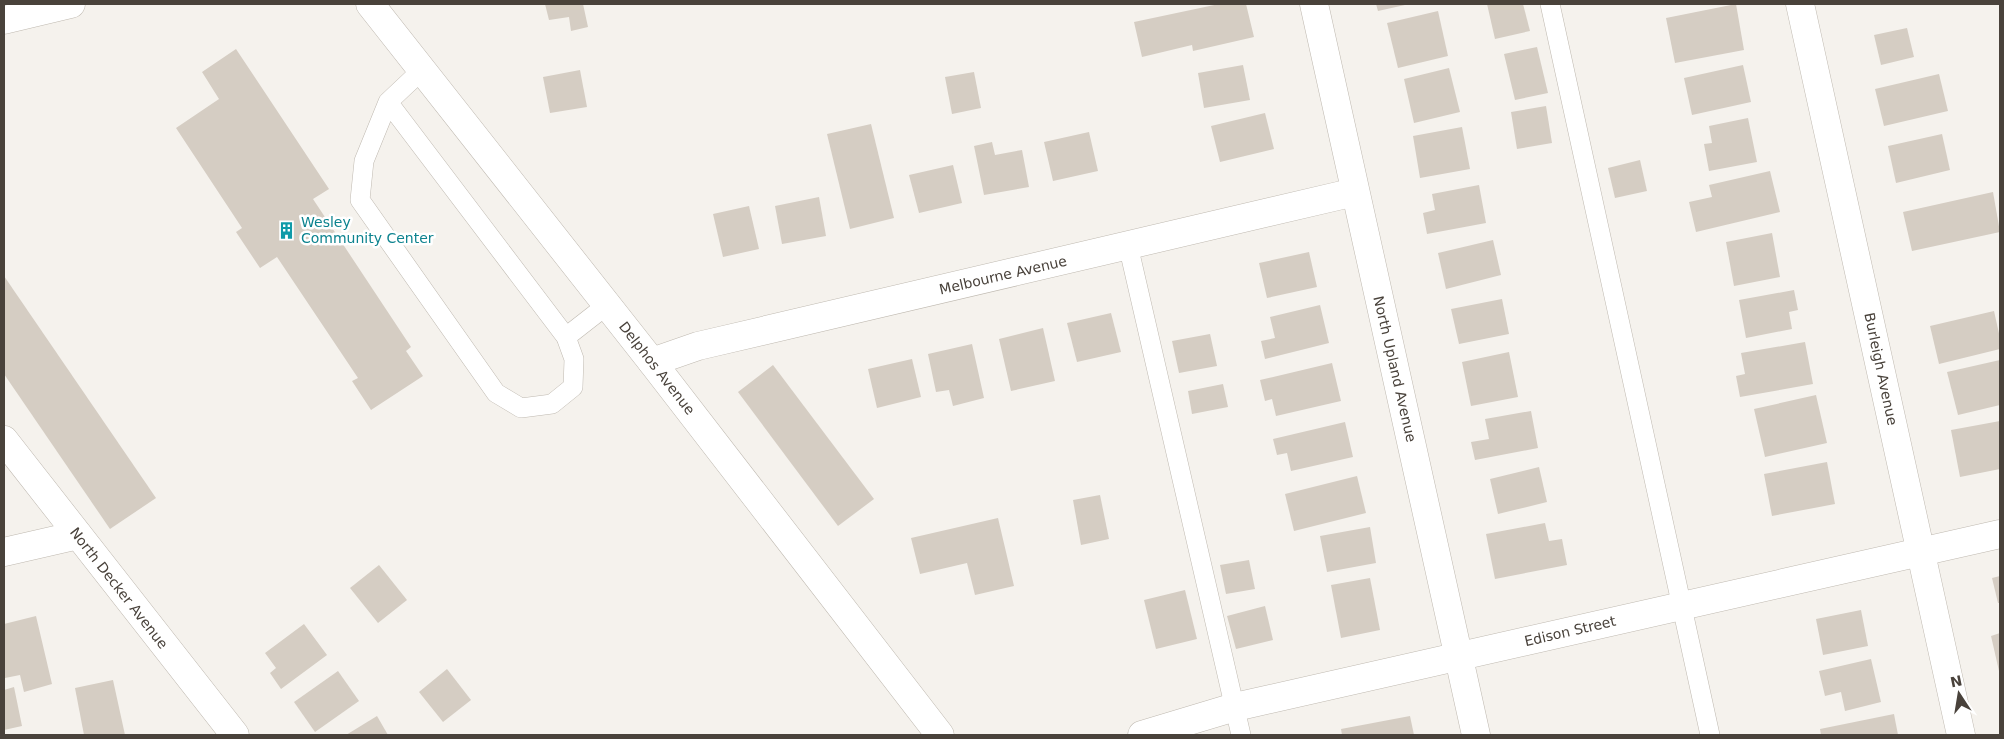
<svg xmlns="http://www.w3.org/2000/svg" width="2004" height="739" font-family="'DejaVu Sans',sans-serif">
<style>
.building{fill:#d5cdc3}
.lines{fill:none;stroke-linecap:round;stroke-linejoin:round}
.service-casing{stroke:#bfb9b0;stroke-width:20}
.minor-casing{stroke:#bfb9b0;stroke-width:29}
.tertiary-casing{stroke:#bfb9b0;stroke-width:29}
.service{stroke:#fff;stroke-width:19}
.minor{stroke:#fff;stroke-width:28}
.tertiary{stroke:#fff;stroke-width:28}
.labels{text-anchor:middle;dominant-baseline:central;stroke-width:5;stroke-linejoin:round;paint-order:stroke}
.culture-label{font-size:14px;fill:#0d838f;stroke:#fff;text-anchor:start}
.street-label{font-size:14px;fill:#49423b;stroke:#fff}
</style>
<rect width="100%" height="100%" fill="#f5f2ed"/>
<g class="building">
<polygon points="545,4 583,4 588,27 571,31 569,17 549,20"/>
<polygon points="1219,4 1246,4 1254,37 1193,51 1192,45 1142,57 1134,22"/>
<polygon points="1376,4 1405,4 1405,5 1378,11"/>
<polygon points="1487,4 1523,4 1530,31 1495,39"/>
<polygon points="1736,4 1744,50 1675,63 1666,18"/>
<polygon points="1438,11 1448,56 1398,68 1387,23"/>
<polygon points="1907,28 1914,57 1881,65 1874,35"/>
<polygon points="1537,47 1548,93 1515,100 1504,54"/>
<polygon points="236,49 329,189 313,199 411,347 406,351 423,376 371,410 352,381 358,378 277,257 260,268 236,232 242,228 176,128 219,99 202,72"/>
<polygon points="1243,65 1250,100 1204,108 1198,73"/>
<polygon points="1743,65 1751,102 1692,115 1684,78"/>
<polygon points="1449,68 1460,112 1414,123 1404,79"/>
<polygon points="580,70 587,107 550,113 543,77"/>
<polygon points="974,72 981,108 952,114 945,77"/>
<polygon points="1939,74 1948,111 1884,126 1875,89"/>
<polygon points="1546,106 1552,143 1517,149 1511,112"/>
<polygon points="1265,113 1274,149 1220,162 1211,126"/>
<polygon points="1748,118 1757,162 1709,171 1704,144 1712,143 1709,126"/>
<polygon points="871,124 894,218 850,229 827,134"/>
<polygon points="1462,127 1470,169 1420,178 1413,136"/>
<polygon points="1089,132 1098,171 1053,181 1044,142"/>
<polygon points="1942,134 1950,170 1896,183 1888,146"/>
<polygon points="992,142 995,155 1022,150 1029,187 984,195 974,146"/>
<polygon points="1640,160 1647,191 1615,198 1608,168"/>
<polygon points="953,165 962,203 919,213 909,175"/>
<polygon points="1770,171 1780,212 1696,232 1689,202 1712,197 1709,185"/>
<polygon points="1479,185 1486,223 1427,234 1423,213 1435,210 1432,194"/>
<polygon points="1993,192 2000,232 1912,251 1903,212"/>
<polygon points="819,197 826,236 782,244 775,206"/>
<polygon points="749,206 759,249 723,257 713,214"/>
<polygon points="1772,233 1780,277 1734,286 1726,242"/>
<polygon points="1493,240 1501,275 1446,289 1438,253"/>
<polygon points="1309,252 1317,287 1267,298 1259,263"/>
<polygon points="4,276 156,498 110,529 4,374"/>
<polygon points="1794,290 1798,310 1789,312 1792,329 1746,338 1739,300"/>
<polygon points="1502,299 1509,334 1459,344 1451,309"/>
<polygon points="1320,305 1329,343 1265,359 1261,341 1275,338 1270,317"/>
<polygon points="1994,311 2000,338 2000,349 1939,364 1930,326"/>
<polygon points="1111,313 1121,352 1077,362 1067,323"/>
<polygon points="1043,328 1055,381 1011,391 999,339"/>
<polygon points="1210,334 1217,366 1179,373 1172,341"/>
<polygon points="1805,342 1813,384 1740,397 1736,376 1745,374 1741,353"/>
<polygon points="972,344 984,398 953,406 949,390 936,392 928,354"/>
<polygon points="1509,352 1518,397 1471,406 1462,362"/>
<polygon points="912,359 921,397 877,408 868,369"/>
<polygon points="2000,360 2000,405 1958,415 1947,372"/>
<polygon points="1332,363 1341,401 1276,416 1272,399 1265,401 1260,380"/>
<polygon points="773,365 874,499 838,526 738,392"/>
<polygon points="1223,384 1228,407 1192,414 1188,391"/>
<polygon points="1816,395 1827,443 1765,457 1754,409"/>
<polygon points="1531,411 1538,448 1475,460 1471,442 1489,439 1485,419"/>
<polygon points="2000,421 2000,469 1960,477 1951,430"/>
<polygon points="1345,422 1353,457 1291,471 1287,453 1277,455 1273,439"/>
<polygon points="1827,462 1835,504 1772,516 1764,474"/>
<polygon points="1539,467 1547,502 1498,514 1490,479"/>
<polygon points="1357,476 1366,513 1294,531 1285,494"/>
<polygon points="1100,495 1109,539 1081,545 1073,500"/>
<polygon points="998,518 1014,586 975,595 967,563 920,574 911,538"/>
<polygon points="1545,523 1549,541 1562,539 1567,565 1495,579 1486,534"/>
<polygon points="1370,527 1376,563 1327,572 1320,536"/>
<polygon points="1249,560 1255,589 1226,594 1220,565"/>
<polygon points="379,565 407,600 378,623 350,588"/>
<polygon points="2000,576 2000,603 1998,603 1992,578"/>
<polygon points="1370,578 1380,630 1341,638 1331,585"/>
<polygon points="1185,590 1197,639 1156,649 1144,600"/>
<polygon points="1265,606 1273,640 1236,649 1227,616"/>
<polygon points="1861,610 1868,646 1823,655 1816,619"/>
<polygon points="36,616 52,684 24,692 20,675 5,678 4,624"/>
<polygon points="304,624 327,655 281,689 270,673 276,668 265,653"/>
<polygon points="2000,633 2000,671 1999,671 1991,636"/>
<polygon points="1871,659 1881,702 1845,711 1841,692 1825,696 1819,671"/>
<polygon points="447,669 471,700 443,722 419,692"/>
<polygon points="338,671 359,701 315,732 294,702"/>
<polygon points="113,680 125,735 84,735 75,688"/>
<polygon points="14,687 22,726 4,730 4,690"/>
<polygon points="1894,714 1898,735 1821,735 1820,729"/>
<polygon points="377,716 388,735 346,735"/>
<polygon points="1410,716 1414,735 1342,735 1341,729"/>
</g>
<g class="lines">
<defs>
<g id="service">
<polyline points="1550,4 1710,735"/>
<polyline points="388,102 566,337 574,359 573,387 552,404 521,408 496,393 360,200 364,161 388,102 422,70"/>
<polyline points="1128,245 1241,735"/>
<polyline points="566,337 607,305"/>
</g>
<g id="minor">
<polyline points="1314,4 1476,735"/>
<polyline points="1800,4 1961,735"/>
<polyline points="4,20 71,4"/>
<polyline points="652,362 698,346 1355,192"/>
<polyline points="4,440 235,735"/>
<polyline points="4,552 78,535"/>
<polyline points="1142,735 1235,707 2000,534"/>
</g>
<polyline id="tertiary" points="370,4 652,362 940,735"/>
</defs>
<use href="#service" class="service-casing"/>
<use href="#minor" class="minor-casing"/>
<use href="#tertiary" class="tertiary-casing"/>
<use href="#service" class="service"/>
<use href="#minor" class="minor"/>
<use href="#tertiary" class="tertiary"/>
</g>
<defs>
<symbol id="building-bare" viewBox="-9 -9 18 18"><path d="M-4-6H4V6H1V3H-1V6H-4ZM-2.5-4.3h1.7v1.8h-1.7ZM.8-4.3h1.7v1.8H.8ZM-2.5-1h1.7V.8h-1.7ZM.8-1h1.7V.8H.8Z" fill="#0f9aa8" stroke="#fff" stroke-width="2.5" paint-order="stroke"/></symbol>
</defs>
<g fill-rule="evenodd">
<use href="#building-bare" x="274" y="218" width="25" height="25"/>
</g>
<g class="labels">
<g class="culture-label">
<text x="301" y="222">Wesley<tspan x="301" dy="16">Community Center</tspan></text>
</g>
<g class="street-label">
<text transform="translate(1003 275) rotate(-13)">Melbourne Avenue</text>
<text transform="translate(657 368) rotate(52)">Delphos Avenue</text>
<text transform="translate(1395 369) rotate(77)">North Upland Avenue</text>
<text transform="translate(1881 369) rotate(78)">Burleigh Avenue</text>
<text transform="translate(119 588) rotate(52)">North Decker Avenue</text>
<text transform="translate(1570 631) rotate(-13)">Edison Street</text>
</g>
</g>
<rect width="2004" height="739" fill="none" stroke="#49423b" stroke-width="10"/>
<g transform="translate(1959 694) rotate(348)" stroke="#ffffff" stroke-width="4" paint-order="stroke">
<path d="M0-4L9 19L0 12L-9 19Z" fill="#49423b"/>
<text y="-8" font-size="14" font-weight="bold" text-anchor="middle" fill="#49423b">N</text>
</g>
</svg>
